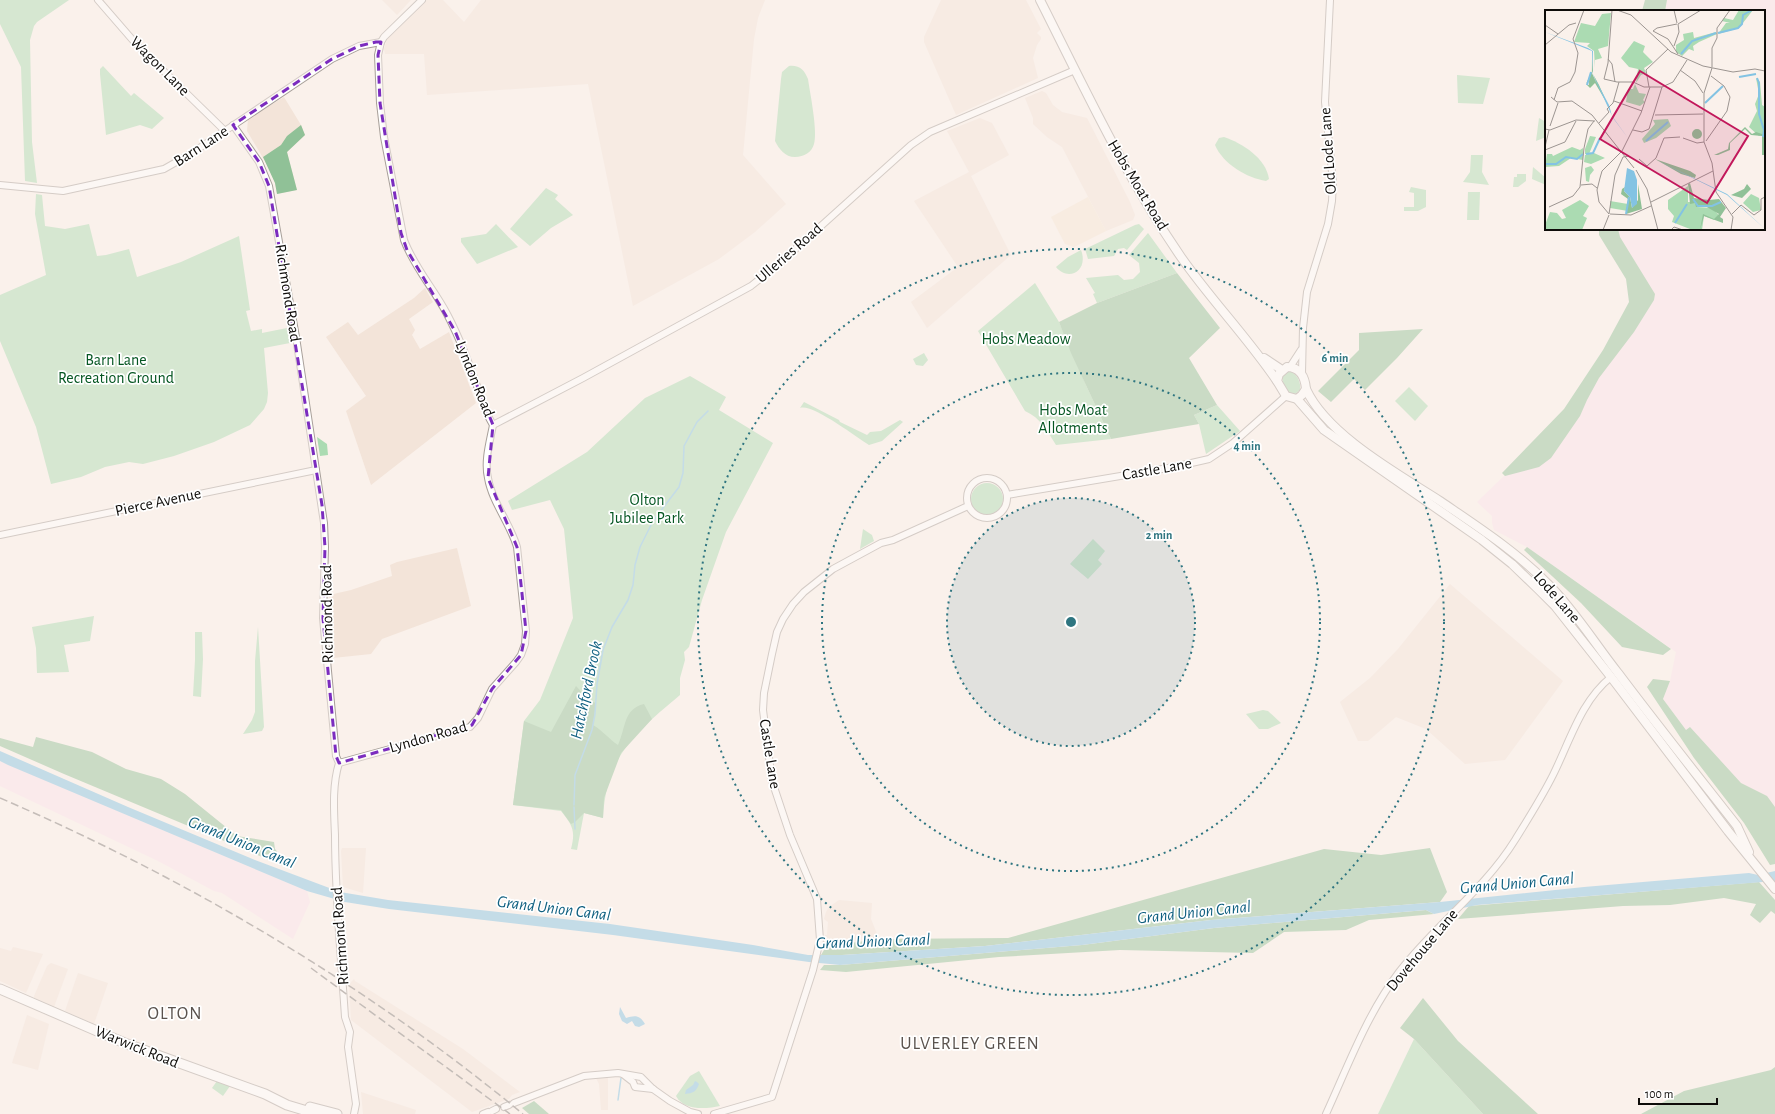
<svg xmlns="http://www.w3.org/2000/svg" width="1775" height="1114" font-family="'Alegreya Sans',sans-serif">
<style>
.built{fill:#f3e4d9}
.industrial{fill:#fae2eb}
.medical{fill:#f6e7d4}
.green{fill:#abdbb2}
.forest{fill:#90c197}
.water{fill:#83c3e3}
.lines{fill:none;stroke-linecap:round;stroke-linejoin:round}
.stream{stroke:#83c3e3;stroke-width:1.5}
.minor-casing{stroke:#a8a09a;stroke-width:8}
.major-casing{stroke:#a8a09a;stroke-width:10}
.highway-casing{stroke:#a8a09a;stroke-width:11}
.minor{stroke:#fff;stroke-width:6}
.major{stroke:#fff;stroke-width:8}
.highway{stroke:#fff;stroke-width:9}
.rail{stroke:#847e7a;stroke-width:1.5;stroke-dasharray:8 4;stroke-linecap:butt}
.marked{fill:none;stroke:#7b2cbf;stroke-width:3;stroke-dasharray:8 5;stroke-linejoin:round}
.ring{fill:none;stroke:#2e7580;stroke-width:2;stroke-dasharray:2 4}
.labels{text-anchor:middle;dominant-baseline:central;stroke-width:3.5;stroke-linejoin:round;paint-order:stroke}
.street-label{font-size:16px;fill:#0e0c09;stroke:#fff}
.park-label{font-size:16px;fill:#055622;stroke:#fff}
.water-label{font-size:17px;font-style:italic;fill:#106080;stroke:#fff}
.quarter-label{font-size:18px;letter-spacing:1px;fill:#5a524d;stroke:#fff}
.inset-river{fill:none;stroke:#83c3e3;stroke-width:2}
.inset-road{fill:none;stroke:#9c9591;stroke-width:1}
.view{fill:#c2185b;fill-opacity:0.15;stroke:#c2185b;stroke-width:2}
.inset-edge{fill:none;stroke:#0e0c09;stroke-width:2}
.centre{fill:#2e7580;stroke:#fff;stroke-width:2}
.ring-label{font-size:12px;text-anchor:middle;font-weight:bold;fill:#2e7580;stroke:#fff;stroke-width:3.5;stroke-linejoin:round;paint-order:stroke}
</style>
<rect width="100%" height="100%" fill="#faf1eb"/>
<g class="built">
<polygon points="382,0 411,0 397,15"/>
<polygon points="427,0 443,0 464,22 481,0 765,0 758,18 754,39 743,155 786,204 755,232 719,259 633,306 588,84 427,95 424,54 385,54 384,49 387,39"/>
<polygon points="941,0 1026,0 1041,29 1037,33 1041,37 1041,39 1037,45 1033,58 1038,78 956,115 924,42 924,37"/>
<polygon points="1042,91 1046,93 1053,105 1062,112 1087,118 1130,202 1135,215 1133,220 1106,231 1062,147 1047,137 1033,124 1033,118 1025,98"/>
<polygon points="284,97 301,125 305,135 287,152 297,190 277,194 275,183 270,170 247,131 248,119"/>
<polygon points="980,118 992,123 1009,155 971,176 1011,255 927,328 911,302 958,267 914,201 969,172 947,131"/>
<polygon points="425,288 433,302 409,319 415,330 412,335 420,349 449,332 476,403 371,485 346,411 366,396 326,337 348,322 358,335 414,298"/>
<polygon points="457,548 471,606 382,639 371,654 333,658 329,618 329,595 351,590 392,576 390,565 397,562"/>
<polygon points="1450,584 1563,681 1505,760 1465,764 1426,729 1396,717 1368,741 1358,741 1340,702 1370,678 1398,649"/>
<polygon points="342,848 366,848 363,893 343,887 341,851"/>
<polygon points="839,900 872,903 871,919 879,939 836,945 824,945 825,935 827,935 828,922 824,919 826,912 829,907"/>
<polygon points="13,947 43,954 26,993 0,981 0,948 11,951"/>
<polygon points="51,963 68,969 54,1007 34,998 34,996 47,966"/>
<polygon points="78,973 108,983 94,1024 65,1011"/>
<polygon points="354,979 355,981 463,1049 520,1092 512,1095 509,1099 472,1112 351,1020 349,984"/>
<polygon points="27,1015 49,1024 38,1070 12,1063"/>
<polygon points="596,1078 608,1078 608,1110 601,1110 599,1084"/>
<polygon points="361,1092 416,1110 415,1114 363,1114"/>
</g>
<g class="industrial">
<polygon points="1648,0 1775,0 1775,824 1686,730 1663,699 1670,681 1676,652 1527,547 1494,530 1492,523 1492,516 1477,502 1562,420 1636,295 1603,229 1764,229 1764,11 1645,11"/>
<polygon points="0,761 307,891 310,902 293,939 222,893 214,891 158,861 0,786"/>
</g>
<polygon class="medical" points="1088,197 1106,231 1074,247 1065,244 1051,217"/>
<g class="green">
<polygon points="0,0 69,0 37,22 34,26 30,40 32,142 37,183 25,181 21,67 0,24"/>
<polygon points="103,66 131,96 134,93 164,118 152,129 140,125 106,135 100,74 100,69"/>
<path d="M789,66C800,65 804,70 808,79C810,93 818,132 814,144C812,152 804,157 795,157C785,157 779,149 775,141L781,79L782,72Z"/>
<polygon points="1457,75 1490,78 1483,104 1458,103"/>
<polygon points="1539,118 1546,122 1546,137 1536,141"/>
<path d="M1224,137C1242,143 1266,158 1269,179L1266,181C1247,178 1223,164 1215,145L1219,138Z"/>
<polygon points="1471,155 1483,155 1482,172 1489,185 1463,182 1470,172"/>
<polygon points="1533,167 1546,178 1546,185 1532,179"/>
<polygon points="1517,174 1526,174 1526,181 1518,187 1513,187 1514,177 1517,177"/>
<polygon points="1411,187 1426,190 1426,207 1418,211 1404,211 1404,207 1414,207 1414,193 1409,192"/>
<polygon points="546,188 558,195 555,199 573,215 551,228 530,246 510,229"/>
<polygon points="1468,192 1480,192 1479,220 1467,220"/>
<polygon points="36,194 42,195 45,226 65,229 89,224 97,256 106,255 129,249 137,277 181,262 239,236 250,310 246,311 251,331 262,329 262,333 287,328 290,343 264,348 268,393 267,402 264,409 250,425 214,442 174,456 143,464 129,462 105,467 81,477 51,484 36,427 0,341 0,295 46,275 35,214"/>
<polygon points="496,224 518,247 477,264 461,242 461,238 486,234"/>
<polygon points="1139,224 1144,229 1127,250 1124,248 1118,249 1114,256 1088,259 1085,249 1135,225"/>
<polygon points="1148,233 1177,273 1097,303 1093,294 1095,293 1086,278 1118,275 1124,280 1133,279 1140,272 1139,263 1129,255"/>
<path d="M1081,250C1089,271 1068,282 1056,267L1068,257Z"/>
<path d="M1035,283L1059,322L1086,385L1111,439L1056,445C1047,431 1041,418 1025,411L978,331Z"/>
<polygon points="924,353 928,360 923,366 916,365 913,359"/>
<path d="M1286,372H1292C1298,376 1301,383 1300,390L1295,394H1289L1284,387L1282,377Z"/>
<path d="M690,376L726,397L719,410L773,443L726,532L702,600L689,647L684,652L685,660L680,678V695C636,732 606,756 603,818L584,813L577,850L571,849C576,830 572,825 561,811L513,805L524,721L540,700L573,618L564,529L550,500L512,510L508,501L587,452L645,398Z"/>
<polygon points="1409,387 1428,406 1415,421 1395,401"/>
<path d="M804,402L839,420L840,422L867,435L870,432L881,431L900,420L903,422L882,441L869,445C856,437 812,403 800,408Z"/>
<polygon points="1217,405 1240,431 1206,454 1199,424 1194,415"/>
<polygon points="317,437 327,444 328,455 320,456"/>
<circle cx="987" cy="499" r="16"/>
<polygon points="863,529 872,535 874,541 860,549"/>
<polygon points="1093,539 1105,551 1098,560 1102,564 1088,579 1070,564"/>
<polygon points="94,616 90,641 64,645 69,672 37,673 36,648 32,627"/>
<polygon points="258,627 264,727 262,731 243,734 252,720 255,712 255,661"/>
<polygon points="195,632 202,632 203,659 201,697 193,696 195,660"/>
<polygon points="1263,710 1268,711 1281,723 1268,729 1259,729 1246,714"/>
<polygon points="1414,1039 1483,1114 1378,1114"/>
<path d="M699,1071L720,1106C706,1109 684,1111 676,1096L690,1076Z"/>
<polygon points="217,1081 230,1086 223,1096 212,1088"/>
</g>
<g class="forest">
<polygon points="1645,0 1667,0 1665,11 1642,11"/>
<polygon points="301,125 305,135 287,152 297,190 277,194 275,183 263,157 281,145 287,136"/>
<polygon points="1599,229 1618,229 1620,237 1655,294 1654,300 1634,332 1599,378 1587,400 1580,416 1551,458 1539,467 1505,476 1502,473 1564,409 1603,350 1629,302 1626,279 1599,235"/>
<polygon points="1177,273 1220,328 1189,358 1217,405 1194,415 1199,424 1111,439 1071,353 1059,322 1097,303"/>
<polygon points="1423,329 1397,358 1365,390 1354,379 1331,402 1318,391 1359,350 1359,333"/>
<polygon points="1527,547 1671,649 1663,655 1622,647 1581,603 1524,550"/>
<polygon points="1653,679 1670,681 1663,699 1686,730 1690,727 1741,783 1767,796 1775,807 1775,864 1770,865 1744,823 1694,758 1647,687"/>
<path d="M576,686L590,701L596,703L593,725C603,731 609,739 618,745C626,728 623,709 644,704L652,719L621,753L604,798L603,818L584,813L575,822L571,824L561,810L513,805L524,721L551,732Z"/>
<polygon points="36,737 92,752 126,769 161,779 185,794 237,836 274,842 275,849 291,869 64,774 0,746 0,738 33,747"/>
<polygon points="1430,848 1447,892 1440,902 1211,920 985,946 842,955 821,955 824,950 836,945 879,939 1008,938 1324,849 1381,855"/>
<polygon points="1759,882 1775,900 1775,914 1771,911 1760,923 1750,915 1756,904 1724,898 1670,905 1623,906 1458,919 1469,906"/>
<polygon points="1426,910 1434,914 1369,920 1346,930 1284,932 1253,953 1120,950 999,957 846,972 820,970 824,965 840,965 1082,945 1214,928"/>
<polygon points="1423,998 1458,1041 1538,1114 1483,1114 1414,1039 1400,1028"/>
<polygon points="1775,1067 1775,1114 1641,1114 1684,1091 1771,1070"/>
<polygon points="534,1101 549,1114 529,1114 522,1108"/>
</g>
<g class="water">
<polygon points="0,751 128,807 255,860 340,892 388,900 610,924 753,945 808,955 842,955 985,946 1211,920 1440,902 1584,887 1749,873 1758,875 1775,871 1775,881 1477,905 1434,914 1426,910 1214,928 1082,945 840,965 809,962 613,935 389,909 345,902 307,891 8,765 0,761"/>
<path d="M620,1007L626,1018C635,1015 640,1015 645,1024L639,1027L635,1026L632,1021L627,1024L622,1021L619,1014Z"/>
<path d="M695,1081L697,1082L699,1084C696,1092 693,1093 685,1094L686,1090L693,1085Z"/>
</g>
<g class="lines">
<g class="stream">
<polyline points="574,805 575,775 592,730 595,714 597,684 603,650 612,627 628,600 633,585 635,565 640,547 653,521 679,487 683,473 684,446 697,422 708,411"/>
<polyline points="574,807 575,829"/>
<polyline points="618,1100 621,1078"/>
</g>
<defs>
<g id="minor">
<polyline points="98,0 137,45 224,130"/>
<path d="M233,125L259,162L269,186L296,337L324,523L325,547L323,618L336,756L339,763C332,786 334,811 335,835C335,896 341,956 345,1017L350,1032L348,1047L356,1104L354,1114"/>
<polyline points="0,185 63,191 164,169 192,153 332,59 359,46 381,42"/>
<polyline points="1290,367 1301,350"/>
<polyline points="1302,373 1303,328 1307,292 1328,224 1332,201 1333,182 1325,102 1330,0"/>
<polyline points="493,425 583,378 751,286 781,262 911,145 930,132 1075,70"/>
<circle cx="987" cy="498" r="20"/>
<polyline points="1007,495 1174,467 1209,459 1233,443 1286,396"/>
<polyline points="0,535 316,470"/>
<path d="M339,763L470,727L478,718L492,689L516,662L521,655L525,644L526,631L517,547C510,523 492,502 488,478C484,461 490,441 493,425L487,414C475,381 464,346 447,314C434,289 414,267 404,240L384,137L380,103L378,55L381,42L384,37L422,0"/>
<polyline points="624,1075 633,1082 635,1087 653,1089"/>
<polyline points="514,1103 584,1076 618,1073 641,1077 653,1089 670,1101 690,1112 698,1114"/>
<polyline points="504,1107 509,1105"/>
<polyline points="492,1111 496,1109"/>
<polyline points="483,1114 488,1112"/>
<polyline points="714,1114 772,1097 813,970 820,940 817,899 790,835 772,781 763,710 764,693 772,654 777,632 783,619 793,604 804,592 833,569 881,543 893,540 968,506"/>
<path d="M1326,1114C1348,1066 1367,1014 1399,972C1435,925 1484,890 1515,840C1528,819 1542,797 1553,775C1570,741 1581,701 1611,677"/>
</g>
<g id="major">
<path d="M1040,0C1084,87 1125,176 1181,257C1211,300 1248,338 1277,381"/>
<polyline points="1264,358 1282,370"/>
<path d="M1287,367C1300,367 1305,377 1306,389L1302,395L1297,399L1286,396L1277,381L1279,374Z"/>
<path d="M1306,389C1327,435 1398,474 1440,501C1478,527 1517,552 1549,585C1575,611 1595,644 1618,673C1657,725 1697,775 1737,826L1749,852"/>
<polyline points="1297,399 1324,430 1482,540 1512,564 1538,589 1555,606 1611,677 1728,831 1775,889"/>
</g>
<g id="highway">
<polyline points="0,989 127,1044 265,1094 287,1105 317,1114"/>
<polyline points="310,1107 337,1114"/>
</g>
</defs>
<use href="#minor" class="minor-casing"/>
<use href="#major" class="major-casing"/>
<use href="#highway" class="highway-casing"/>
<use href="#minor" class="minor"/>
<use href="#major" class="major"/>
<use href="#highway" class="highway"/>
<g class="rail">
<path d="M0,798C188,879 365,984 523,1114"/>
<polyline points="311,968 510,1114"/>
</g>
</g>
<path d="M0 0H1775V1114H0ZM376,42H381L378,55L380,103L401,233L407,250L455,331L493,425L488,478L517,547L526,631L521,655L492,689L472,725L339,763L336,756L323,618L325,547L322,505L269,186L259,162L233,125L332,59L359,46Z" fill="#faf1eb" fill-opacity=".55" fill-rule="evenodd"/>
<path class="marked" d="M376,42H381L378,55L380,103L401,233L407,250L455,331L493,425L488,478L517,547L526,631L521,655L492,689L472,725L339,763L336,756L323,618L325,547L322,505L269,186L259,162L233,125L332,59L359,46Z"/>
<circle cx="1071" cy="622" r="124" fill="#2e7580" fill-opacity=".12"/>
<g class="ring">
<circle cx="1071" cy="622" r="124"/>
<circle cx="1071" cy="622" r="249"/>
<circle cx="1071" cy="622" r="373"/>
</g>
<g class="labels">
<g class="street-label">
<text transform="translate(160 66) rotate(45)">Wagon Lane</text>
<text transform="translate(201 146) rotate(-33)">Barn Lane</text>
<text transform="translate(1328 151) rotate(-94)">Old Lode Lane</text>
<text transform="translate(1138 185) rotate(59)">Hobs Moat Road</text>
<text transform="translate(789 253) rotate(-41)">Ulleries Road</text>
<text transform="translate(288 293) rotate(81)">Richmond Road</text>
<text transform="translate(475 379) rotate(68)">Lyndon Road</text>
<text transform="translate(1157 469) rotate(-10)">Castle Lane</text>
<text transform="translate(158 502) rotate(-12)">Pierce Avenue</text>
<text transform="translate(1557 597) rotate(49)">Lode Lane</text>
<text transform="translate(327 614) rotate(-91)">Richmond Road</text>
<text transform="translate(428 737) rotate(-16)">Lyndon Road</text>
<text transform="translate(770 754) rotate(81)">Castle Lane</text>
<text transform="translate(340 936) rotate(-94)">Richmond Road</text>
<text transform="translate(1422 950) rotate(-50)">Dovehouse Lane</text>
<text transform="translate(137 1047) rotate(22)">Warwick Road</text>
</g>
<g class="park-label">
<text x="1026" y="339">Hobs Meadow</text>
<text x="116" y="360">Barn Lane<tspan x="116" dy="18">Recreation Ground</tspan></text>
<text x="1073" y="410">Hobs Moat<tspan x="1073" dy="18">Allotments</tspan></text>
<text x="647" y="500">Olton<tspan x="647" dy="18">Jubilee Park</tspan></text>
</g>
<g class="water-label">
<text transform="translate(586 690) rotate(-78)">Hatchford Brook</text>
<text transform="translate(242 842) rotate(22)">Grand Union Canal</text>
<text transform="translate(1517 883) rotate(-5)">Grand Union Canal</text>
<text transform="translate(554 908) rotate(7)">Grand Union Canal</text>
<text transform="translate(1194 912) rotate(-6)">Grand Union Canal</text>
<text transform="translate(873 941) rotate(-2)">Grand Union Canal</text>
</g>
<g class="quarter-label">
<text x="175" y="1014">OLTON</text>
<text x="970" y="1044">ULVERLEY GREEN</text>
</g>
</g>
<g transform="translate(1545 10)">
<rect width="220" height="220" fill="#faf1eb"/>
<path d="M194,0H208L194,18L173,24L181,13H185L177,11L179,8L188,10ZM66,3L63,36L53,39L57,48L50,50V58L49,41L42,36L45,33L29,32L36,13L50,16L57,4ZM148,22L149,28L171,22L172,24L154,32L148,36L149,41L144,39L137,46L131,42V35L139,30L138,24ZM89,31L100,36L98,42L108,52L99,58L101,63L96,65L91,73L93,59L84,57L76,48ZM211,68L215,72L217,95L220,97V145H217L219,124L214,126L204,117L212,101L210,94L214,84ZM90,74L94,83L101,84L98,90L100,92L95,96L81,92L83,79H88ZM123,109L126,116L111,128L99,133L97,129L110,114L108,110ZM45,126L51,127L44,144L49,143L60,148L46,154L39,152L40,145H43L40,144V139ZM27,137L35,140L38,138V150L26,148L14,156L0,157L2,144H7L8,146ZM46,156L49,160L45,165L44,172L41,171L40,158ZM143,176V192H150L152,197L167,198L174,205L169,210L159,206L157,220L145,219L127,212L129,206L123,199V190ZM206,184L214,188L216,200L208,202L198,193ZM35,190L44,196L38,206L42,208L37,220H1L0,215L5,202L12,203L17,209L21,208L17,200ZM65,191L83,194V201L65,198Z" fill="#abdbb2"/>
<path d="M48,43V64L54,75L63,95L50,73L45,78L41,74L44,75V71L41,74L46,63L47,45L46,61L52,74L47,61ZM200,117L207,124L211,122L220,125V145H217V126L206,125L200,119L185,133V140L173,145H169L183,139L184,133ZM147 124a5 5 0 1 1 10 0a5 5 0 1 1-10 0ZM110,149L145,161L151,165L150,168L136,164ZM145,173L149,188L164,190L174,189L181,198L175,207L178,209V213L159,206L155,220L158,204L169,209L174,204L160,196L151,197L150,193L145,194L143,174ZM93,174L97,199L81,204L83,189L76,184L77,179L80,177L79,181L85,187L87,198L93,190ZM202,174L206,179L197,188L186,185L199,179Z" fill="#90c197"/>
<path d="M0,22L43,38L48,41L47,63L64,95L67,106L83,128L111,150L182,184L220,219L182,185L111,150L83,128L68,108L47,63V41ZM82,158L89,161L92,170V194L87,198L85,187L79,181Z" fill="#83c3e3"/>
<path class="inset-river" d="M173,23L193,18L197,14L198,5L207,0M136,44L147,31L171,23M194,67L211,64M212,68L214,73V104L219,120L218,127M42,75L46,62M160,93L178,76M101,131L123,112M41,144L48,143L55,128M0,154H11L21,147L32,149L38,144M148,189L153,196H167L176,192M81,204L84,187M130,213L142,194"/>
<path class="inset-road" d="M67,0L63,53L59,69L72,72H88L99,77H117L128,72L142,50M72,0L86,5L126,42L158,56L188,62L210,59L220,61M129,0L132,13M133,14L156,0M0,15L13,24M108,21L112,18L132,14M108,21L123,29L133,44M0,35L24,15L31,13M129,36L134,22L133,14M63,49L67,54L70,72M167,57V38L172,28V18L185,0M167,58L159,83V132L167,153L171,182L188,207L186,220M135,60L150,71L158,83M104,77L101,60L123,39M6,87L12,92L27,91L47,105L89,158M9,90L13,78L25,72L30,62L33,43L28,29L39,0M69,91L97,101M110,105L158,104M54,113L64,102L62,99L68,93L74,72M5,116L13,93M0,119L5,120L31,110L50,111M88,120L97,122L104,119L117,77M138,128L152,133L159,132M161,131L182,101L185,87L179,76L166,66M0,137L4,120M0,140L20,132L31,111M94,149L102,156L111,148L119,128L135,127M91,160L102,179L113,220M36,175L47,174L52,178M106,192L168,161M4,197L28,186L35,177L39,138L43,119L49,111M64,204L54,192L52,180L55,168L57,161L77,141L96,103L105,77M64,204L70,165L78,147L84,146M65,204L86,205L106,196M187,204L196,195L209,205L216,200V189L220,187M58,220L64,205M126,220L129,217L138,220"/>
<path class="view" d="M95,61L203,126L162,193L55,129Z"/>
<rect width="220" height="220" class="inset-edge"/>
</g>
<circle cx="1071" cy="622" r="6" class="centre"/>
<g class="ring-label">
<text x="1335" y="362">6 min</text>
<text x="1247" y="450">4 min</text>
<text x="1159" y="539">2 min</text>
</g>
<path d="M1639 1098v6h78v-6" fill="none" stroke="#0e0c09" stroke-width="2"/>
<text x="1645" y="1098" font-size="12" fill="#0e0c09" stroke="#ffffff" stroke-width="3" paint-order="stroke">100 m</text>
</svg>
